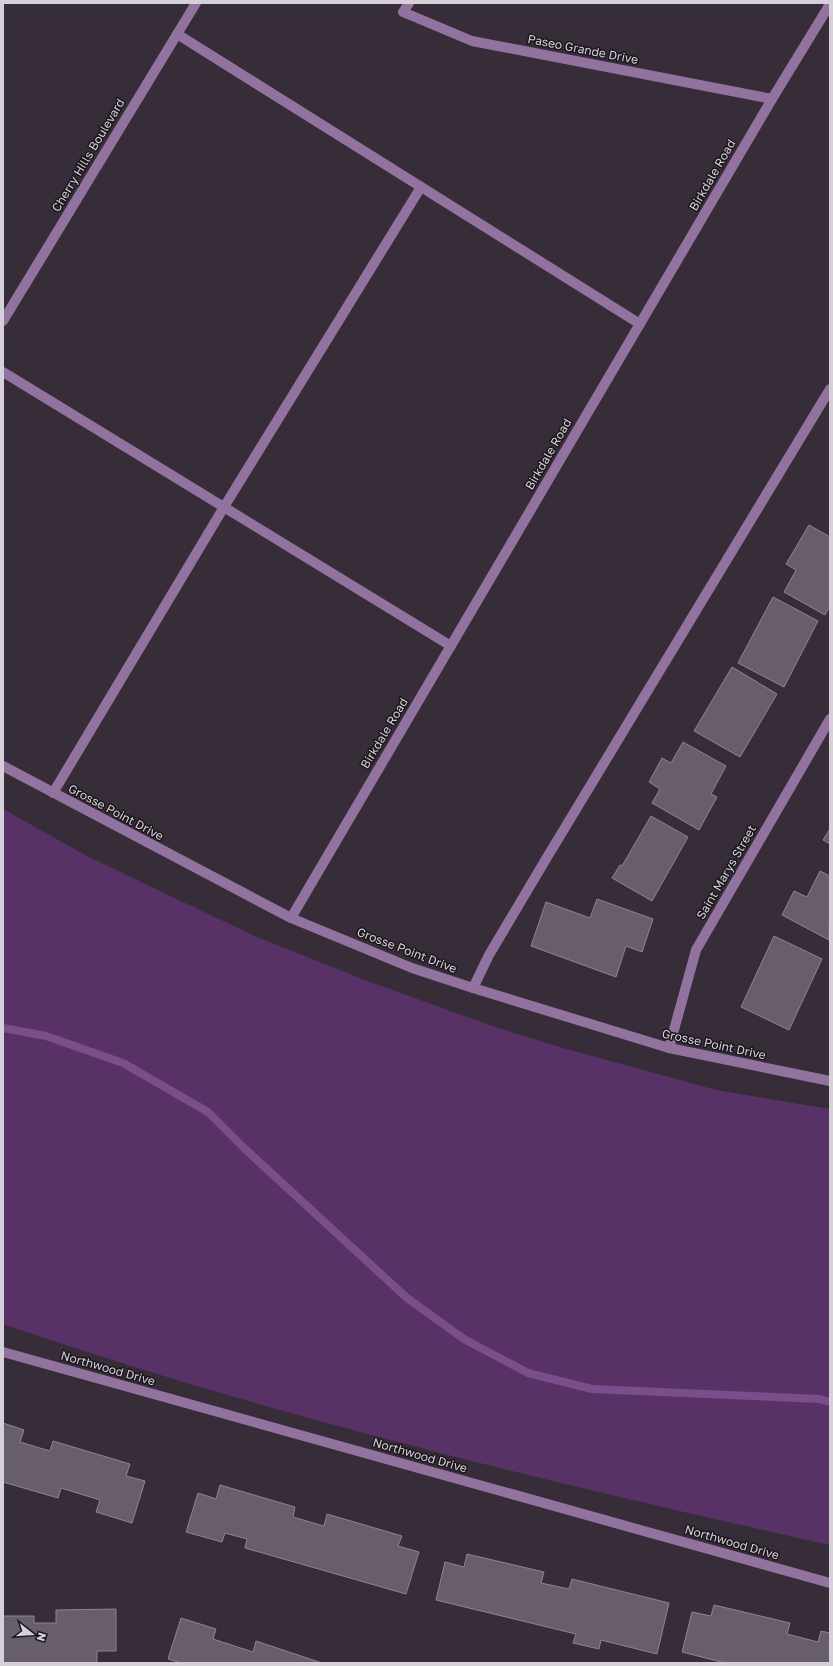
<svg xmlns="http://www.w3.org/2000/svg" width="833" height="1666" font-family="'Golos Text',sans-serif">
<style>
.green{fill:#583266}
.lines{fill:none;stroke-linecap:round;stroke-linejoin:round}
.stream{stroke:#7a4e8b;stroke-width:8}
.building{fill:#685e6b;stroke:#8e8492}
.minor{stroke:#92729e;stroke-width:10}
.labels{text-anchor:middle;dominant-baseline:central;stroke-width:3;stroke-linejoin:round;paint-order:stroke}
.street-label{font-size:12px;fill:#d6d0d8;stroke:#1b171d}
</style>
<rect width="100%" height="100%" fill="#362d39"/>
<path class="green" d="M3,809L87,856L166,894L257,937L365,980L489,1025L563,1048L716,1090L830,1109V1545C552,1483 273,1417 3,1324Z"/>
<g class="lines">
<polyline class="stream" points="3,1028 46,1036 123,1063 208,1112 245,1149 407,1298 464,1339 528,1373 592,1389 819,1399 830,1402"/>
</g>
<g class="building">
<polygon points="809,525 830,537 830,606 825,615 784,592 796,570 786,564"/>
<polygon points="773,597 818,621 784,687 738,663"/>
<polygon points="732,667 777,694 740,757 694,731"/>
<polygon points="683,742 726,766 711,794 717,797 699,830 652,803 660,789 649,782 662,758 671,763"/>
<polygon points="651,816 688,837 652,901 612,878 620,865 622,866"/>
<polygon points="830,829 830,844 823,840"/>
<polygon points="820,871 830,876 829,940 782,915 794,891 807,897"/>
<polygon points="597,899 653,919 642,952 626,946 616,977 531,946 546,902 590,918"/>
<polygon points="774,936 822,959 789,1030 741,1007"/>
<polygon points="3,1423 24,1430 20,1442 50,1451 53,1441 130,1464 126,1476 145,1481 132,1523 96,1512 100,1500 61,1488 58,1498 3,1482"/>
<polygon points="220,1485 295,1507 293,1517 324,1526 327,1514 402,1536 398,1546 419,1552 406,1594 245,1548 247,1539 225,1533 222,1542 186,1532 198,1493 216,1499"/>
<polygon points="467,1554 544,1572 541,1583 569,1589 572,1579 669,1603 657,1654 601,1640 599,1649 573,1643 576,1634 436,1600 445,1562 464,1567"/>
<polygon points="714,1605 790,1623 787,1634 818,1642 821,1631 830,1633 830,1663 725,1663 682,1652 692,1612 711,1616"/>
<polygon points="116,1609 116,1651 97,1651 97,1663 3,1663 3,1616 34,1616 34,1623 56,1623 56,1610"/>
<polygon points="181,1618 216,1629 213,1639 253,1652 256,1641 322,1663 181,1663 168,1659"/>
</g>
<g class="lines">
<g class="minor">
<polyline points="409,3 403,12 472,41 772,99"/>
<polyline points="177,34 640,324"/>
<polyline points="3,321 196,3"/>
<polyline points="3,372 451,646"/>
<polyline points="3,766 291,918 412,968 473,988 669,1048 830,1081"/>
<polyline points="53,793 224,507 421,187"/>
<polyline points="291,918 772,99 830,4"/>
<polyline points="473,988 489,955 546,859 830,389"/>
<polyline points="669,1048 696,950 830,719"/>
<polyline points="3,1352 830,1583"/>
</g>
</g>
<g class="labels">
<g class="street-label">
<text transform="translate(583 49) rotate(11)">Paseo Grande Drive</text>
<text transform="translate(88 155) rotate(-59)">Cherry Hills Boulevard</text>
<text transform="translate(712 175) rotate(-60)">Birkdale Road</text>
<text transform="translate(548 454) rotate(-60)">Birkdale Road</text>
<text transform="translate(384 733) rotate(-59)">Birkdale Road</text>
<text transform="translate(116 812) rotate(28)">Grosse Point Drive</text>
<text transform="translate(726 872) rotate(-60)">Saint Marys Street</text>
<text transform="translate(407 950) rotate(21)">Grosse Point Drive</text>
<text transform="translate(714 1044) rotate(12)">Grosse Point Drive</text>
<text transform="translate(108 1368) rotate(16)">Northwood Drive</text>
<text transform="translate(420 1455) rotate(16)">Northwood Drive</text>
<text transform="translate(732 1542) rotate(16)">Northwood Drive</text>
</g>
</g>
<rect width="833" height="1666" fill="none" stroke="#d6d0d8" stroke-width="8"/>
<g transform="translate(32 1634) rotate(107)" stroke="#1b171d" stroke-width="3" paint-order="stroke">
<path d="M0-3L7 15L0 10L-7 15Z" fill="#d6d0d8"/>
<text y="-6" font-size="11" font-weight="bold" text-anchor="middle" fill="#d6d0d8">N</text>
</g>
</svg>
